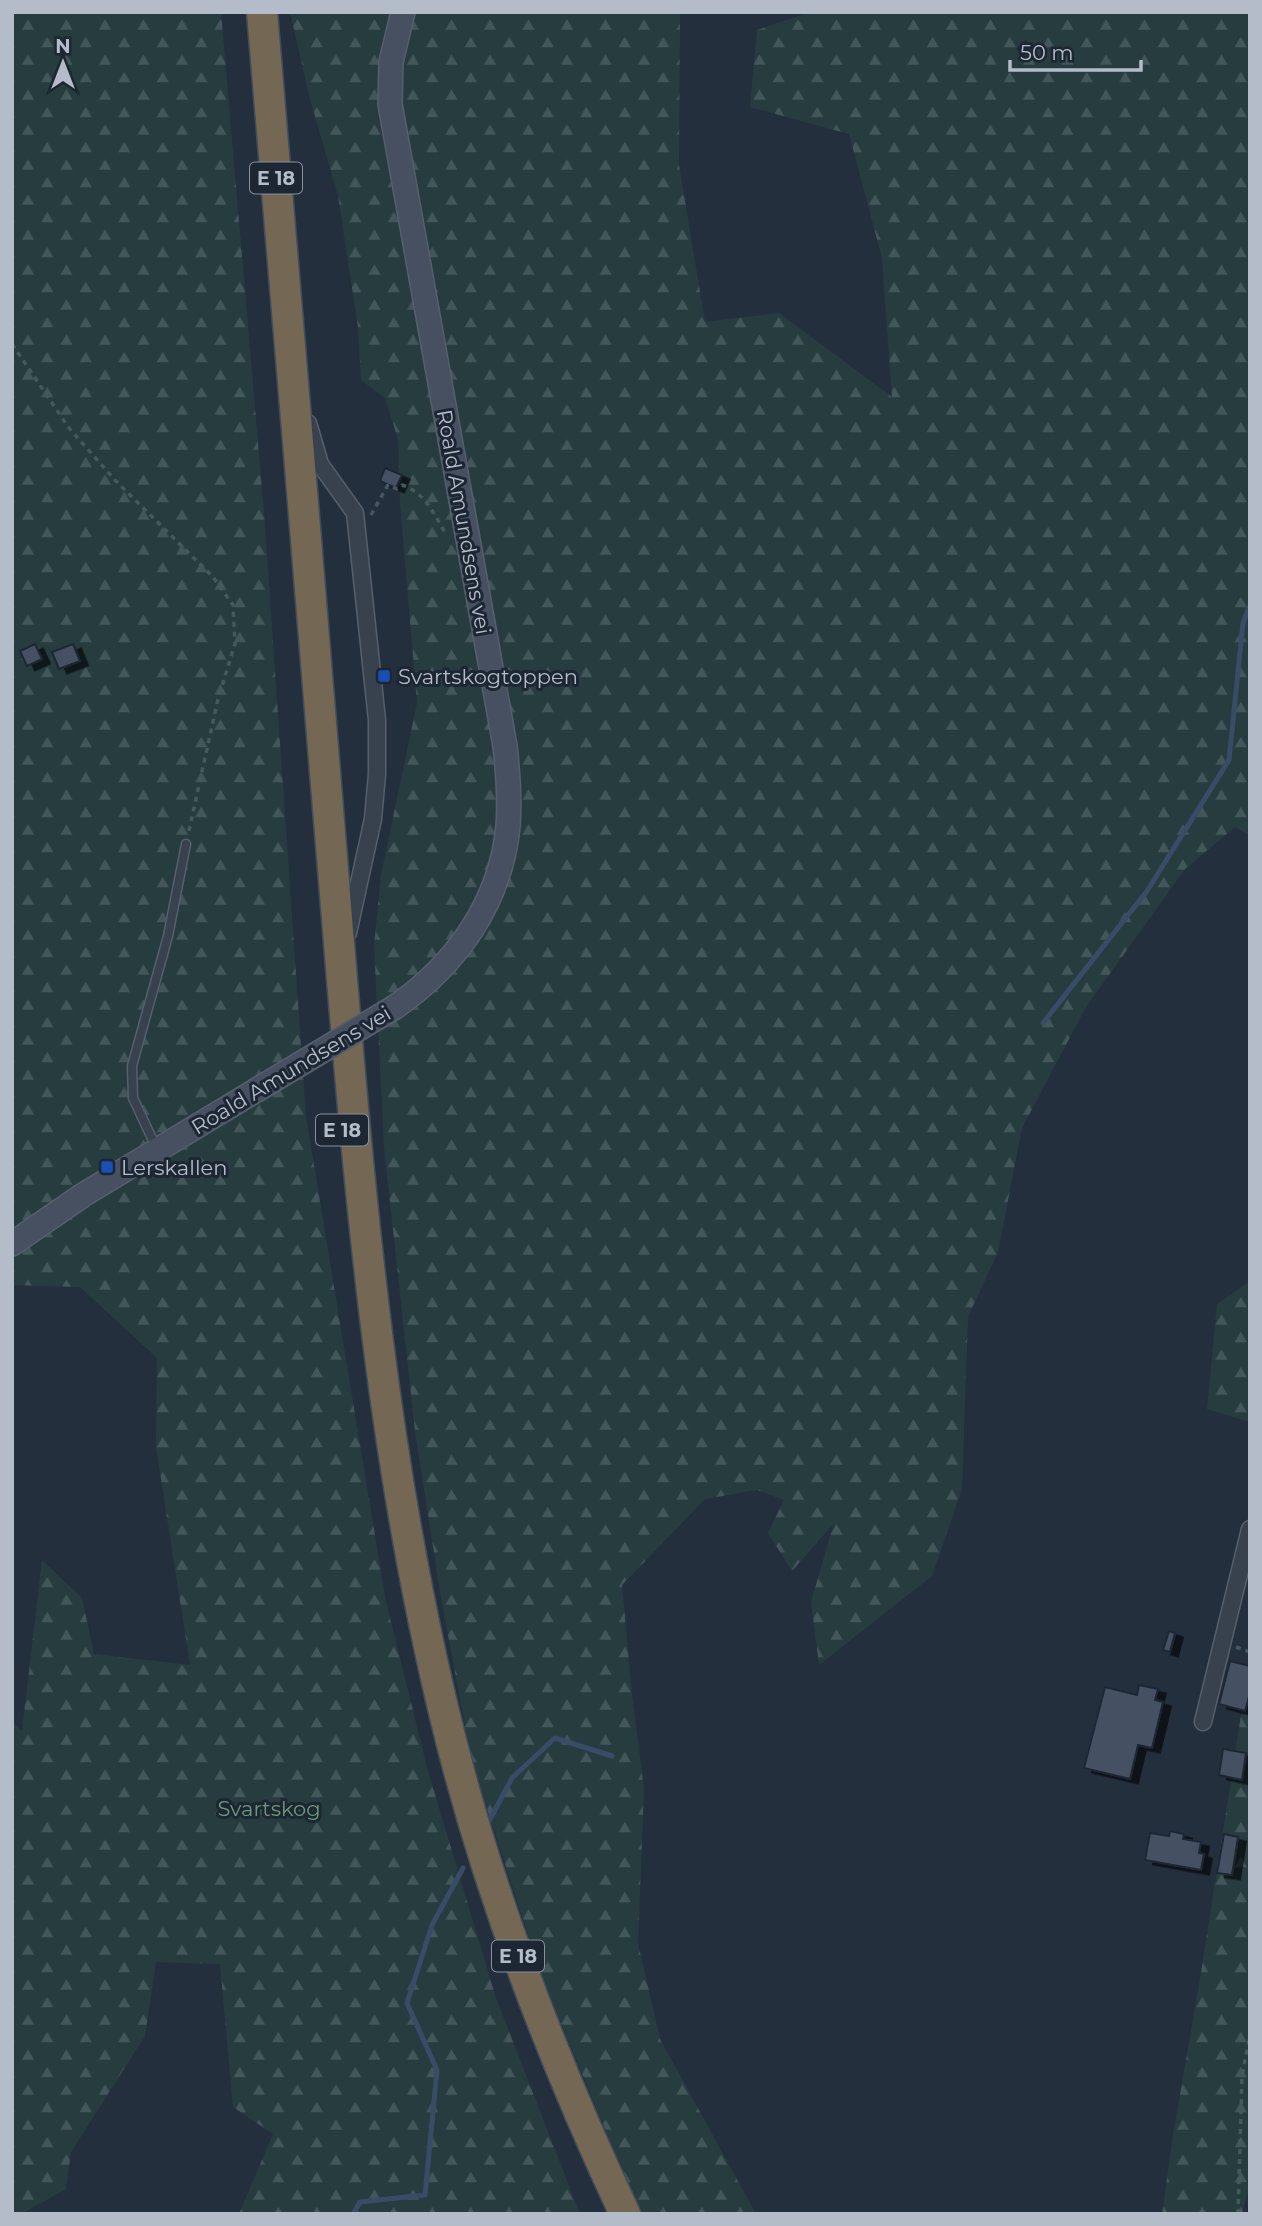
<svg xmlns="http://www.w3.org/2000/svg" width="1262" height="2226" font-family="Montserrat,sans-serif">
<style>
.forest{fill:url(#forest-firs)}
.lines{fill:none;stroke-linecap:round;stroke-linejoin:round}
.stream{stroke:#394c67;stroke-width:5}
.building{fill:#455162;stroke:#1f2835;stroke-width:2;filter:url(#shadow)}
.lane-casing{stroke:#565f6c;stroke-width:11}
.street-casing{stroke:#565f6c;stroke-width:19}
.secondary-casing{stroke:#565f6c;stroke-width:26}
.highway-casing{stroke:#434c59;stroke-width:33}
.path{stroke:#44595c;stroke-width:3.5;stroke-dasharray:5 5;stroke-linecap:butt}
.lane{stroke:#38414e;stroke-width:8}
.street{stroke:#38414e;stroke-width:16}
.secondary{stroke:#465061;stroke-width:23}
.highway{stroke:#746855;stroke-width:30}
.secondary-bridge-casing{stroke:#565f6c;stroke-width:26;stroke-linecap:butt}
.secondary-bridge{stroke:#465061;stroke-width:23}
.transit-dot{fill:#1a4fb4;stroke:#1d2633;stroke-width:2.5}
.labels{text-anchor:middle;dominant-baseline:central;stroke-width:6;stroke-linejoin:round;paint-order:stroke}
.shield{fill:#1d2633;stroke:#878f9c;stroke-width:2}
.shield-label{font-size:19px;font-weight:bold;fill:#b4bcc9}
.street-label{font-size:21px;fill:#b4bcc9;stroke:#1d2633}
.poi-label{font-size:21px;fill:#b4bcc9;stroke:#1d2633;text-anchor:start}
.park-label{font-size:21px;fill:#6b9a76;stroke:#1d2633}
</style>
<defs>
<pattern id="forest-firs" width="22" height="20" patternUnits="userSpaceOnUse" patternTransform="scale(1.75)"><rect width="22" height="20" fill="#263c3f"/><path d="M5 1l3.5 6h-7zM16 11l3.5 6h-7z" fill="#435659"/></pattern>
<filter id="shadow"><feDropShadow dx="8" dy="4.5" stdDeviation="0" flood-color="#0009"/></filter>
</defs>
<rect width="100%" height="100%" fill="#242f3e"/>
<g class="forest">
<polygon points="12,12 221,12 264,513 306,1117 386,1602 428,1771 496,1998 580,2214 239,2214 273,2134 233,2107 220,1964 156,1962 145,2036 71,2152 66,2189 21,2214 12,2214 12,1721 22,1731 42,1560 82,1598 94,1654 190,1665 156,1447 157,1358 80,1287 12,1285"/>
<polygon points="290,12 680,12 679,165 705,322 779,313 892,397 882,258 849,134 750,107 757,30 811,12 1250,12 1250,836 1235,827 1185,869 1086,1007 1022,1128 998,1252 968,1317 962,1489 932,1576 819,1665 811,1602 834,1523 792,1571 768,1533 784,1500 757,1490 705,1499 622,1585 632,1694 644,1789 638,1943 660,2039 756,2214 642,2214 634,2199 543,1980 472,1763 441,1598 415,1431 384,1147 374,946 381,875 417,703 400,503 398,439 385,398 361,380 358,327 338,196 310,99"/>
<polygon points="1250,1281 1250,1422 1207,1409 1217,1304"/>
<polygon points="1250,1657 1250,2214 1247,2193 1242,2214 1162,2214 1173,2135 1201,1973"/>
</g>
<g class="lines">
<g class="stream">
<polyline points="1043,1023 1147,891 1229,760 1243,623 1250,605"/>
<polyline points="487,1825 512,1778 555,1738 612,1756"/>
<polyline points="353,2214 360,2202 425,2195 437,2070 407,2003 432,1925 463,1868"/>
</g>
</g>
<g class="building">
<polygon points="385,468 402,475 396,488 380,481"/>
<polygon points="35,644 42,659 27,666 20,651"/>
<polygon points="73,644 80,661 59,669 52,652"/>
<polygon points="1169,1631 1175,1633 1170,1652 1163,1650"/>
<polygon points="1230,1661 1250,1666 1250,1693 1245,1711 1219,1704"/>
<polygon points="1139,1685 1158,1689 1155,1700 1163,1702 1152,1748 1138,1745 1130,1779 1084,1768 1105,1687 1137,1695"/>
<polygon points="1223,1749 1246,1753 1242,1780 1219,1775"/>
<polygon points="1170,1831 1184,1834 1183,1839 1201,1842 1199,1853 1204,1854 1201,1870 1145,1860 1150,1833 1169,1836"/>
<polygon points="1224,1834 1238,1837 1232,1875 1217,1873"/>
</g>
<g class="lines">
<defs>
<polyline id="lane" points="156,1147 133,1098 132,1066 168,936 186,844"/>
<g id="street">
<polyline points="308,423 320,464 355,513 377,720 377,774 373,819 348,933"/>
<polyline points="1203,1722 1250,1529"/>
</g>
<g id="secondary">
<path d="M395,1007C456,965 501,902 508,826C510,800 508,773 505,746L390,104L391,62L403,12"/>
<polyline points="12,1244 83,1195 255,1091"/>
</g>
<path id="highway" d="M262,12C285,286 308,559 330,833C356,1147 377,1465 459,1771C500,1923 558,2071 625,2214"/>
</defs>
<use href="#lane" class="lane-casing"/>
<use href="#street" class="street-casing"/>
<use href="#secondary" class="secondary-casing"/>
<use href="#highway" class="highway-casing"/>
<g class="path">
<polyline points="12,344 69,428 115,480 213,577 233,605 235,644 218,699 188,835"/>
<path d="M371,515L388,485L397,489L402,485C424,492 434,513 445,533"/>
<polyline points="1236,1647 1250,1652"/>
<polyline points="1238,2214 1242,2076 1250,2035"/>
</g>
<use href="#lane" class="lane"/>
<use href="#street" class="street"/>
<use href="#secondary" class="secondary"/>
<use href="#highway" class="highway"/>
<defs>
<polyline id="secondary-bridge" points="255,1091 395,1007"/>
</defs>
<use href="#secondary-bridge" class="secondary-bridge-casing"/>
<use href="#secondary-bridge" class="secondary-bridge"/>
</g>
<g class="transit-dot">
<rect x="377" y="669" width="14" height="14" rx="3.5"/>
<rect x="100" y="1160" width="14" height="14" rx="3.5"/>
</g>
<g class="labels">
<g class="shield">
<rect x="250" y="162.5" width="52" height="31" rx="5"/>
<rect x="316" y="1114.5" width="52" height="31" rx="5"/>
<rect x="492" y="1940.5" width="52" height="31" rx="5"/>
</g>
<g class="shield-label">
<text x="276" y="178">E 18</text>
<text x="342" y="1130">E 18</text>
<text x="518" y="1956">E 18</text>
</g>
<g class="street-label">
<text transform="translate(464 522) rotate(80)">Roald Amundsens vei</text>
<text transform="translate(291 1070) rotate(-31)">Roald Amundsens vei</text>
</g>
<g class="poi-label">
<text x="398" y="676">Svartskogtoppen</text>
<text x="121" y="1167">Lerskallen</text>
</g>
<g class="park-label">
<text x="269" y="1808">Svartskog</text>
</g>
</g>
<rect width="1262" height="2226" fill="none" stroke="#b4bcc9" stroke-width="28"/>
<g transform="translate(63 63)" stroke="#1d2633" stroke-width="5" paint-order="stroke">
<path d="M0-5L12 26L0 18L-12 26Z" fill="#b4bcc9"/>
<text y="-10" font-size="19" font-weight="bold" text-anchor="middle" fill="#b4bcc9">N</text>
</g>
<path d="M1010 60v10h131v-10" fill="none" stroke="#b4bcc9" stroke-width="3.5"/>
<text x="1020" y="60" font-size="21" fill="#b4bcc9" stroke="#1d2633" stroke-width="5" paint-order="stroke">50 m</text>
</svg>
